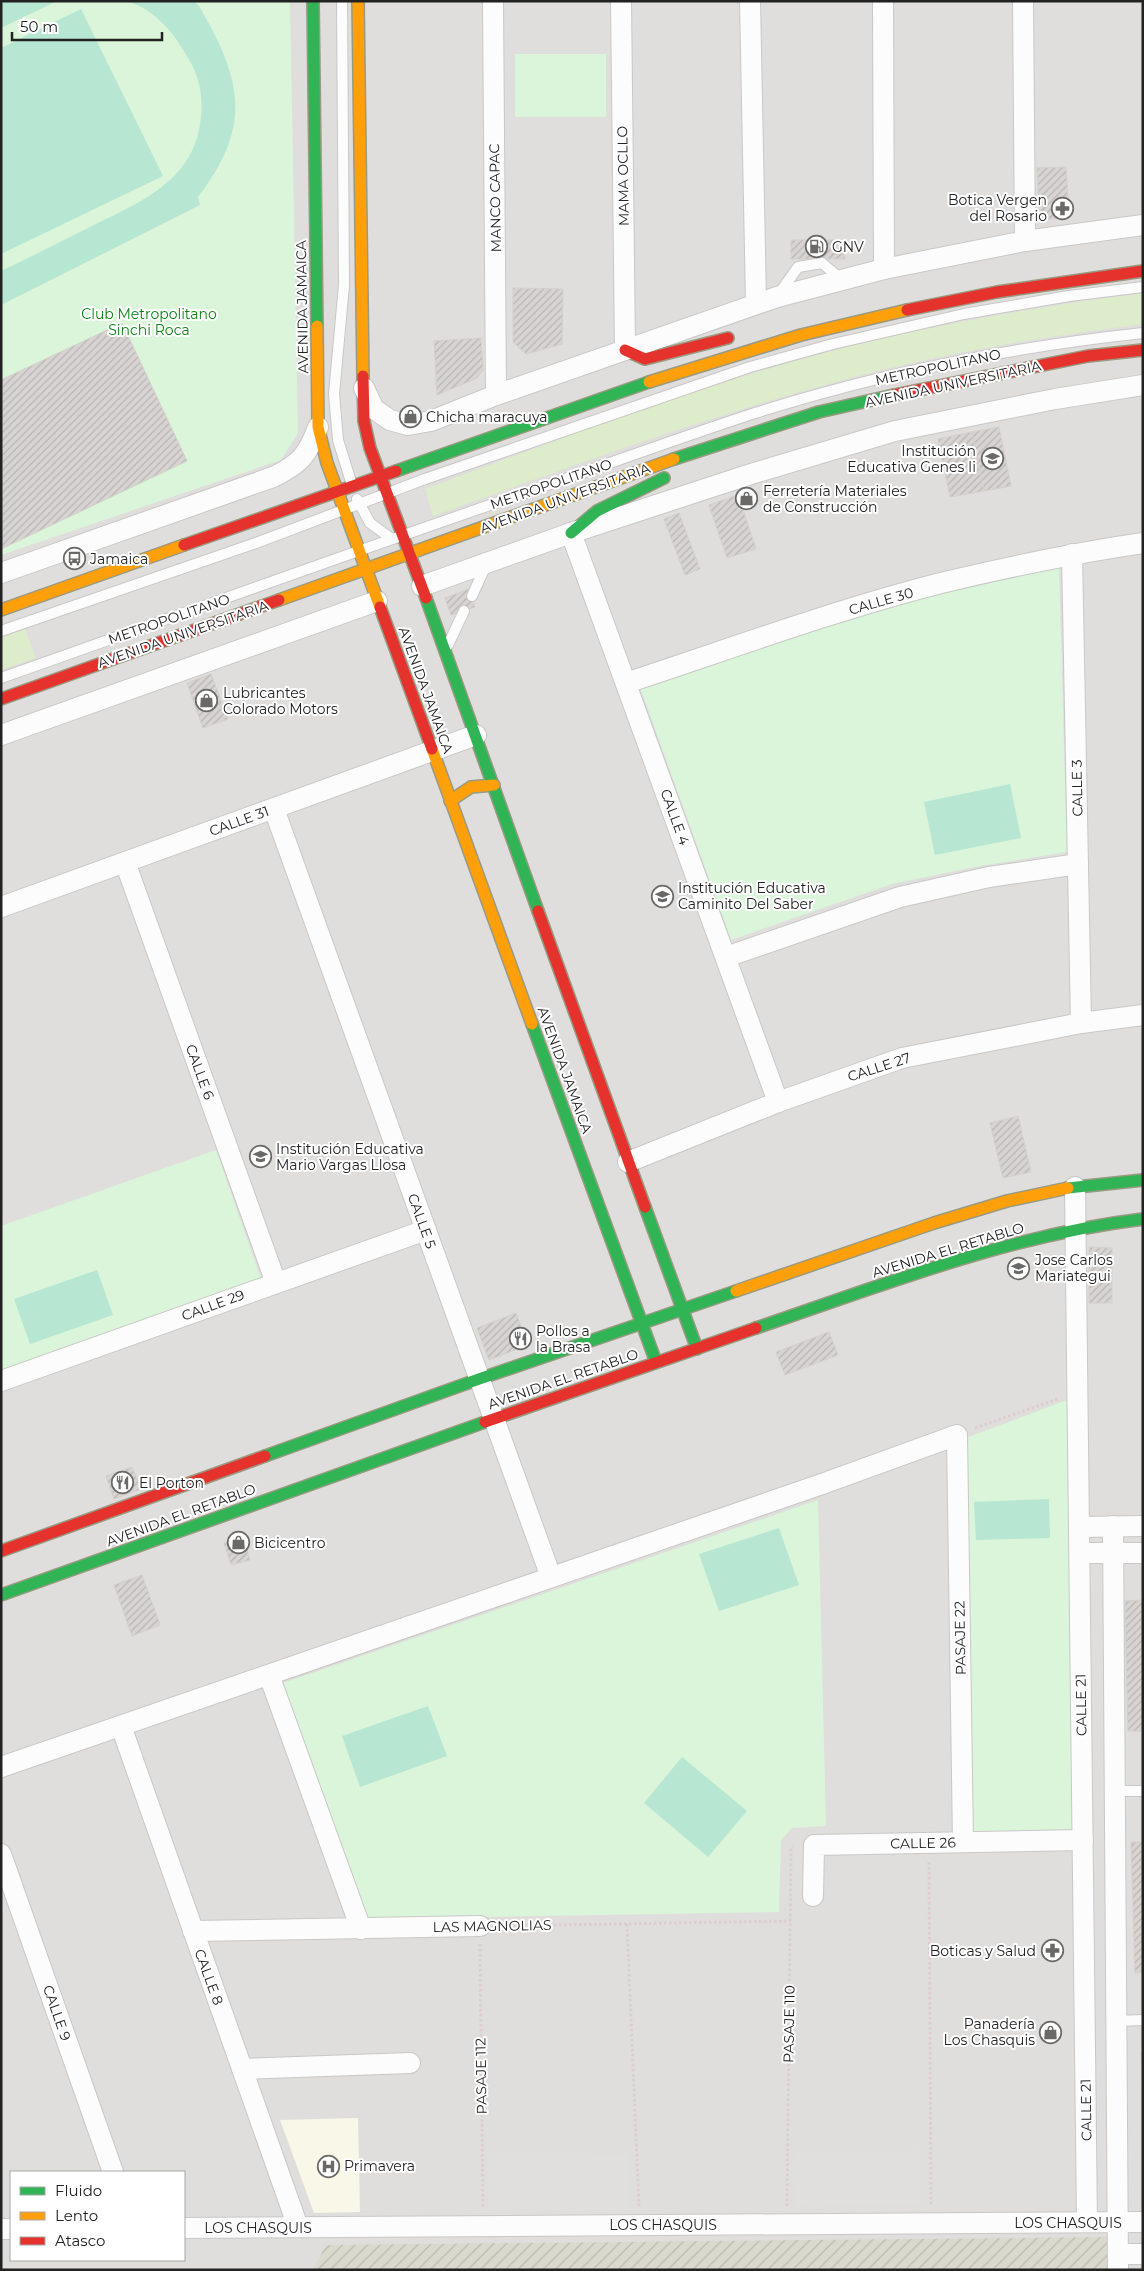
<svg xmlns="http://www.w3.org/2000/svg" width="1144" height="2271" font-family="Montserrat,sans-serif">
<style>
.residential{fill:#dfdedc;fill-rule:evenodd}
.education{fill:#f8f7e8}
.construction{fill:url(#construction-furrows)}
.grass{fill:#ddeccb}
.park{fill:#daf5da}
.pitch{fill:#b7e6d2}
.parking{fill:#e0dfde}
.building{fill:url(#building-hatch);stroke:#d3d0cc}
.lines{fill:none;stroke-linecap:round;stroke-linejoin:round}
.lane-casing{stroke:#c9c8c7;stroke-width:12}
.street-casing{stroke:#c9c8c7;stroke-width:22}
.fast-casing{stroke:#999a82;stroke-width:14}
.slow-casing{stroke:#999a82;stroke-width:14}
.jam-casing{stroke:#999a82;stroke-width:14}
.path{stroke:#dccecd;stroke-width:3;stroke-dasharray:2.5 2.5;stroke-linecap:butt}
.lane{stroke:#fdfcfc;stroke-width:10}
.street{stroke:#fdfcfc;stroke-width:20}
.fast{stroke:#30b455;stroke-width:11}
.slow{stroke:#ff9f0a;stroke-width:11}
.jam{stroke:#e5322d;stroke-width:11}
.labels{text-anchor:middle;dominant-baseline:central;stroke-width:4;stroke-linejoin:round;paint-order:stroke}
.street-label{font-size:14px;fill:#222;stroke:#fff}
.poi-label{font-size:14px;fill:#222;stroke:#fff;text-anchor:start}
.park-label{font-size:14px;fill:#0c8416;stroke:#fff}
</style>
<defs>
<pattern id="construction-furrows" width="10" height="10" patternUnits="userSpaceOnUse" patternTransform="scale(1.25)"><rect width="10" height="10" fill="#d9d9cd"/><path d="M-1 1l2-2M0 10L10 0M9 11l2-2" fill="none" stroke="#babab0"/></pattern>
<pattern id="building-hatch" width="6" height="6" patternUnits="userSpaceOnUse" patternTransform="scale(1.25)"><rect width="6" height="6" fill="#d7d4d2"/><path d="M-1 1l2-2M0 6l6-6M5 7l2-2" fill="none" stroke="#b8b6b4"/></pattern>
</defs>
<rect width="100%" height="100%" fill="#f0eeeb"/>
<path class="residential" d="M1,1H1143V2270H1ZM11,2172H184V2260H11Z"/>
<polygon class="education" points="358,2118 360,2212 314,2213 280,2120"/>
<polygon class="construction" points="1107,2237 1107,2270 313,2270 326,2245"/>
<g class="grass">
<path d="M1143,293V324C1058,335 973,348 890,368C734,406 583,462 433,516L425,489C558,440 691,388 828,352C931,325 1037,307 1143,293Z"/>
<polygon points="25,629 36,658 1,670 1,638"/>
</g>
<g class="park">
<polygon points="1,1 290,1 298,433 281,460 1,555"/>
<rect x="515" y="54" width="91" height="63"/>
<polygon points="1059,567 1067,852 980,866 892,884 731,940 640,687 844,621 950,590"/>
<polygon points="216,1150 261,1279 3,1369 1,1363 1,1226"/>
<polygon points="1067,1400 1072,1835 969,1837 963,1439"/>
<polygon points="818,1500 826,1826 792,1828 781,1840 779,1912 366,1919 283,1683"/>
</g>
<g class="pitch">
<polygon points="1,1 57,1 1,28"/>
<path d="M126,1H194L199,6C242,80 253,125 198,197L200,205L1,305V271C31,257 60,242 90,227C140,202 196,181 201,116C203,99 200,80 192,65C177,37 158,10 126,1Z"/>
<polygon points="81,9 163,176 1,254 1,48"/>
<polygon points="1010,784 1021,838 935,855 924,802"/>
<polygon points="97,1270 113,1315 30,1344 14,1299"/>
<polygon points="1049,1499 1050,1538 976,1540 974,1502"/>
<polygon points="779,1528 799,1585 719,1611 699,1554"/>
<polygon points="428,1706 447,1756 360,1787 342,1736"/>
<polygon points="682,1757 747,1811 708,1857 644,1803"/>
</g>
<g class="parking">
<polygon points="919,2151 920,2205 794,2207 793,2153"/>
<polygon points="489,2152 629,2154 630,2210 489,2211"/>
</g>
<g class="building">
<polygon points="1066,167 1069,218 1047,219 1039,209 1037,168"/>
<polygon points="791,240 844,240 845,259 791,259"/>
<polygon points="513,288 563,289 562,344 526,354 513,342"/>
<polygon points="122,323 187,461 1,549 1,380"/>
<polygon points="481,338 483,370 477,378 437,395 434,341"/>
<polygon points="999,427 1011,486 984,491 972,432"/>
<polygon points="972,432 984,491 950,497 938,439"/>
<polygon points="751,491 756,503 743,508 738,495"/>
<polygon points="738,495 756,549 727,558 709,505"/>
<polygon points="679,513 700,569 685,575 664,519"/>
<polygon points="469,589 475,607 451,615 445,598"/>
<polygon points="211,674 228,719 203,728 187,683"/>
<polygon points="1018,1116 1031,1172 1003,1178 990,1123"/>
<polygon points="1089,1247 1112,1248 1112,1303 1089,1303"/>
<polygon points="516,1313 528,1345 489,1360 477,1328"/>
<polygon points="829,1332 838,1355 785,1375 776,1352"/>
<polygon points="132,1467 141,1489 114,1499 106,1476"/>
<polygon points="243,1537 250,1560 231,1565 224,1543"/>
<polygon points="142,1575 160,1625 132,1636 114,1585"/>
<polygon points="1143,1600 1143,1731 1128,1731 1125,1601"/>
<polygon points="1131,1842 1143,1842 1143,1972 1135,1973"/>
<polygon points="1141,2052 1143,2052 1143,2116"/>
</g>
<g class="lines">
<defs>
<g id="lane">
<polyline points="342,1 344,285 334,394 338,440 352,485"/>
<polyline points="779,294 798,267 822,263 842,280"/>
<polyline points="357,499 370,523 392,539"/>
<polyline points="472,596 487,563"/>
<polyline points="1,631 256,543 425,479 750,367 833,344 964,314 1069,296 1143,287"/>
<polyline points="448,645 464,611"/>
<path d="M1,678C177,616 352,552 528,492C604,465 679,438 755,413C881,373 1012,347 1143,333"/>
<polyline points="1115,1791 1143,1791"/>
<polyline points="1116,2021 1143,2020"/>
</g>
<g id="street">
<polyline points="493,1 496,395"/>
<polyline points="621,1 625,350"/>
<polyline points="750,1 756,302"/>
<polyline points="883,1 884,269"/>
<polyline points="1023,1 1025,241"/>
<polyline points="364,388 374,409 390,420 408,425 431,421 496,395 777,297 884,269 1025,241 1143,225"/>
<polyline points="571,533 778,1102"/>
<polyline points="1072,554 1081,1023"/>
<path d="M1,573L273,477C300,464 308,455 318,427"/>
<polyline points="422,586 571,533 751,474 895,431 1055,399 1143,385"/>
<path d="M626,683C730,649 835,610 941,583C1008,567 1075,553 1143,543"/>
<polyline points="1,735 377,601"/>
<polyline points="274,809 551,1577"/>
<polyline points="125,862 276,1283"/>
<polyline points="1,907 476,735"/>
<polyline points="726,957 900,897 989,877 1078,864"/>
<polyline points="628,1162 778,1102 902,1058 1081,1023 1143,1015"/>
<polyline points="1075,1187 1087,2222"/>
<polyline points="1,1381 426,1230"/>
<polyline points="1113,1526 1118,2270"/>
<polyline points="1079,1527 1143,1526"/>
<polyline points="1080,1553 1143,1553"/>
<polyline points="269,1675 361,1929"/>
<polyline points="121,1726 298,2227"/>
<polyline points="1,1767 822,1484 957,1435 963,1842"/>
<polyline points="1,1854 113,2172"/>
<polyline points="813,1896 814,1845 1083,1840"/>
<polyline points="193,1931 480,1926"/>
<polyline points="242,2069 410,2063"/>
<polyline points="184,2228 1143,2222"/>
<polyline points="1,2229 11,2229"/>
<polyline points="1118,2254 1143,2254"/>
</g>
<g id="fast">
<polyline points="313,1 317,326"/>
<polyline points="674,459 819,412 894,395"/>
<polyline points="396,471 649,382"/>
<polyline points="571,533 597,511 664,478"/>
<polyline points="426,598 538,911"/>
<polyline points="532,1024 656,1362"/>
<polyline points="1068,1188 1143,1180"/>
<polyline points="645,1207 697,1349"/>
<path d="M756,1328C883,1285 1009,1235 1143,1219"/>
<polyline points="265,1456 479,1379 736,1291"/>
<polyline points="1,1595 485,1422"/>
</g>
<g id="slow">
<polyline points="358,1 363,376"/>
<polyline points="317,326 318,427 327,463 380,607"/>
<polyline points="649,382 801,335 907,310"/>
<polyline points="279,600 674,459"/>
<polyline points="1,610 184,545"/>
<polyline points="432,749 532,1024"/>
<polyline points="450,801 471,787 494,785"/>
<polyline points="736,1291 934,1223 1007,1201 1068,1188"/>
</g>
<g id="jam">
<polyline points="907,310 997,292 1143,271"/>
<polyline points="625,350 645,359 728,338"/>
<polyline points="363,376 364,421 370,448 426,598"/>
<polyline points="894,395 1088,356 1143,350"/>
<polyline points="184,545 396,471"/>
<polyline points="380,607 432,749"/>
<polyline points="1,699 279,600"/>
<polyline points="538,911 645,1207"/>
<polyline points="485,1422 756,1328"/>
<polyline points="1,1551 265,1456"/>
</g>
</defs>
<use href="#lane" class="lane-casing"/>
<use href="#street" class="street-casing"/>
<use href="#fast" class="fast-casing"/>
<use href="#slow" class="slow-casing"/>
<use href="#jam" class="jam-casing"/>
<g class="path">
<polyline points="975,1428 1058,1399"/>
<polyline points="929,1862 931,2205"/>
<polyline points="627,1924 639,2207"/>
<polyline points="499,1926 790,1921"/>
<polyline points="480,1944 483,2208"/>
<polyline points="787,2206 791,1848 793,1846"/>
</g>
<use href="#lane" class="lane"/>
<use href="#street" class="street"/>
<use href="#fast" class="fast"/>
<use href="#slow" class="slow"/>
<use href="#jam" class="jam"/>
</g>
<defs>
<symbol id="pharmacy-ring" viewBox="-11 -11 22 22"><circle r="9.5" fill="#fff" stroke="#6a6968" stroke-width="1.5"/><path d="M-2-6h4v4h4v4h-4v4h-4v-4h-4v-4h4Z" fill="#6a6968"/></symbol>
<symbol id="fuel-ring" viewBox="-11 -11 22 22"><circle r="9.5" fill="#fff" stroke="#6a6968" stroke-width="1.5"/><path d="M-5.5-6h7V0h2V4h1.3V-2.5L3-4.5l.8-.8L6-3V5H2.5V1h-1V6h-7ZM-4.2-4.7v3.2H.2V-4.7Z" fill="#6a6968"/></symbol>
<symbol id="shop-ring" viewBox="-11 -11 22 22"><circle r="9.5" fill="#fff" stroke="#6a6968" stroke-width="1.5"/><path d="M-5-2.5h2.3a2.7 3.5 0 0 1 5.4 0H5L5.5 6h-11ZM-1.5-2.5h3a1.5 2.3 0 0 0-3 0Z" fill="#6a6968"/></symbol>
<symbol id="school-ring" viewBox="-11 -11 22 22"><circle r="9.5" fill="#fff" stroke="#6a6968" stroke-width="1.5"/><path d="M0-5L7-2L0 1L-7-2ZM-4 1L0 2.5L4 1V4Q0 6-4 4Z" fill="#6a6968"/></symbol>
<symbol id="bus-ring" viewBox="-11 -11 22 22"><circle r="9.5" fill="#fff" stroke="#6a6968" stroke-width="1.5"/><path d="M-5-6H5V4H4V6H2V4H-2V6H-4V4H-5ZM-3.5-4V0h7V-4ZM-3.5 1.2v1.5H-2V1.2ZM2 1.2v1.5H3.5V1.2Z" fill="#6a6968"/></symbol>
<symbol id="restaurant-ring" viewBox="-11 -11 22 22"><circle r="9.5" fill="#fff" stroke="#6a6968" stroke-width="1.5"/><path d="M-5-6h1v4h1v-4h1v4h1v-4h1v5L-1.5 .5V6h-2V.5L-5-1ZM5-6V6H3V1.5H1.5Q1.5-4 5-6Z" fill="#6a6968"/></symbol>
<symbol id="hospital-ring" viewBox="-11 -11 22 22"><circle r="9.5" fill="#fff" stroke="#6a6968" stroke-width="1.5"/><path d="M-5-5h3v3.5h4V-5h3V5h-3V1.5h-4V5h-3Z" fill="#6a6968"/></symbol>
</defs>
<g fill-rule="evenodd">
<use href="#pharmacy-ring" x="1050" y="196" width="25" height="25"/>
<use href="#fuel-ring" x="804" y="234" width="25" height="25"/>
<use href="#shop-ring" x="398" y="404" width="25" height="25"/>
<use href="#school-ring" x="980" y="446" width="25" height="25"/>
<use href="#shop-ring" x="734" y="486" width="25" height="25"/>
<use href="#bus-ring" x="62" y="546" width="25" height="25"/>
<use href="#shop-ring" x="194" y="688" width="25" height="25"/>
<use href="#school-ring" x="650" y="884" width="25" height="25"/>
<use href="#school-ring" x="248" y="1144" width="25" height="25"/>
<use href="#school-ring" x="1006" y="1256" width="25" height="25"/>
<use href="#restaurant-ring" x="508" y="1326" width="25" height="25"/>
<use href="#restaurant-ring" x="110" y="1470" width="25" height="25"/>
<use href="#shop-ring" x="226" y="1530" width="25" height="25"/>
<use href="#pharmacy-ring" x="1040" y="1938" width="25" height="25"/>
<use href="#shop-ring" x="1038" y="2020" width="25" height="25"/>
<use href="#hospital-ring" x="316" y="2154" width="25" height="25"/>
</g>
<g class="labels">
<g class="street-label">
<text transform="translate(623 176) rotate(-91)">MAMA OCLLO</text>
<text transform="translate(495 198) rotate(-91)">MANCO CAPAC</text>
<text transform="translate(302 307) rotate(-91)">AVENIDA JAMAICA</text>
<text transform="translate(938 367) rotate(-12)">METROPOLITANO</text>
<text transform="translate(953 384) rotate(-12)">AVENIDA UNIVERSITARIA</text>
<text transform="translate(551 484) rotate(-19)">METROPOLITANO</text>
<text transform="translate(565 498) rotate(-20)">AVENIDA UNIVERSITARIA</text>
<text transform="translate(881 601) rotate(-16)">CALLE 30</text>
<text transform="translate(169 619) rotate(-19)">METROPOLITANO</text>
<text transform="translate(183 634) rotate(-19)">AVENIDA UNIVERSITARIA</text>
<text transform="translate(426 690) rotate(70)">AVENIDA JAMAICA</text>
<text transform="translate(1077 788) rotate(-91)">CALLE 3</text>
<text transform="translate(675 817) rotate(70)">CALLE 4</text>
<text transform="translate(239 821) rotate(-20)">CALLE 31</text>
<text transform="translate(879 1067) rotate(-18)">CALLE 27</text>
<text transform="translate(565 1070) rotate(70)">AVENIDA JAMAICA</text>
<text transform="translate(200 1072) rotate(70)">CALLE 6</text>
<text transform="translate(422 1221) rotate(70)">CALLE 5</text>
<text transform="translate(948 1250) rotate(-17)">AVENIDA EL RETABLO</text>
<text transform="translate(213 1305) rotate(-20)">CALLE 29</text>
<text transform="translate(563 1379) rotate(-19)">AVENIDA EL RETABLO</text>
<text transform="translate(181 1515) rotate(-20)">AVENIDA EL RETABLO</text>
<text transform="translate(960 1638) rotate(-91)">PASAJE 22</text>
<text transform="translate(1081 1705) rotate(-91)">CALLE 21</text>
<text transform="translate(923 1843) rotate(-1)">CALLE 26</text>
<text transform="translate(492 1926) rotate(-1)">LAS MAGNOLIAS</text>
<text transform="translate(209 1977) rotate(70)">CALLE 8</text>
<text transform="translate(57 2013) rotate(71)">CALLE 9</text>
<text transform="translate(789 2024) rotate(-89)">PASAJE 110</text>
<text transform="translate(481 2076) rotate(-91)">PASAJE 112</text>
<text transform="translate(1086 2110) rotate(-91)">CALLE 21</text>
<text x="1068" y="2223">LOS CHASQUIS</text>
<text x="663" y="2225">LOS CHASQUIS</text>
<text x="258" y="2228">LOS CHASQUIS</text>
</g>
<g class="poi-label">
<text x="1047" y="200" text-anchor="end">Botica Vergen<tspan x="1047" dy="16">del Rosario</tspan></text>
<text x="832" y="247">GNV</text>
<text x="426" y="417">Chicha maracuya</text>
<text x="976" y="451" text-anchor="end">Institución<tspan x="976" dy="16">Educativa Genes Ii</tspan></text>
<text x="763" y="491">Ferretería Materiales<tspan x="763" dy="16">de Construcción</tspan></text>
<text x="90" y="559">Jamaica</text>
<text x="223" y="693">Lubricantes<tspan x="223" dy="16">Colorado Motors</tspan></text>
<text x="678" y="888">Institución Educativa<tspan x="678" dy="16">Caminito Del Saber</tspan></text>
<text x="276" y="1149">Institución Educativa<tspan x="276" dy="16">Mario Vargas Llosa</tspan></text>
<text x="1035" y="1260">Jose Carlos<tspan x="1035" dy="16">Mariategui</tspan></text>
<text x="536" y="1331">Pollos a<tspan x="536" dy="16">la Brasa</tspan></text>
<text x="139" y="1483">El Porton</text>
<text x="254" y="1543">Bicicentro</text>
<text x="1036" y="1951" text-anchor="end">Boticas y Salud</text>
<text x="1035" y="2024" text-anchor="end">Panadería<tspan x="1035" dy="16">Los Chasquis</tspan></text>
<text x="344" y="2166">Primavera</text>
</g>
<g class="park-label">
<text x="149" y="314">Club Metropolitano<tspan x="149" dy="16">Sinchi Roca</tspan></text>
</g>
</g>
<rect width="1144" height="2271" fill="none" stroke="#222222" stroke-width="5"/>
<rect x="10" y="2171" width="175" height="90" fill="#ffffff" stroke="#a7a7a7"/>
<rect x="20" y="2187" width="25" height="8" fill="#30b455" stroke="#a7a7a7"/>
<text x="55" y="2196" font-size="15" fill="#222222">Fluido</text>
<rect x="20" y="2212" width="25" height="8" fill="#ff9f0a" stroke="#a7a7a7"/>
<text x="55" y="2221" font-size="15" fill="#222222">Lento</text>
<rect x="20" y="2237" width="25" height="8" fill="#e5322d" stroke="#a7a7a7"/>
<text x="55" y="2246" font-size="15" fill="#222222">Atasco</text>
<path d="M12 32v8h150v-8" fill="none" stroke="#222222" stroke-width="2.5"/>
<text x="20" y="32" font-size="15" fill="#222222" stroke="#ffffff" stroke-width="4" paint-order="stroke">50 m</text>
</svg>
